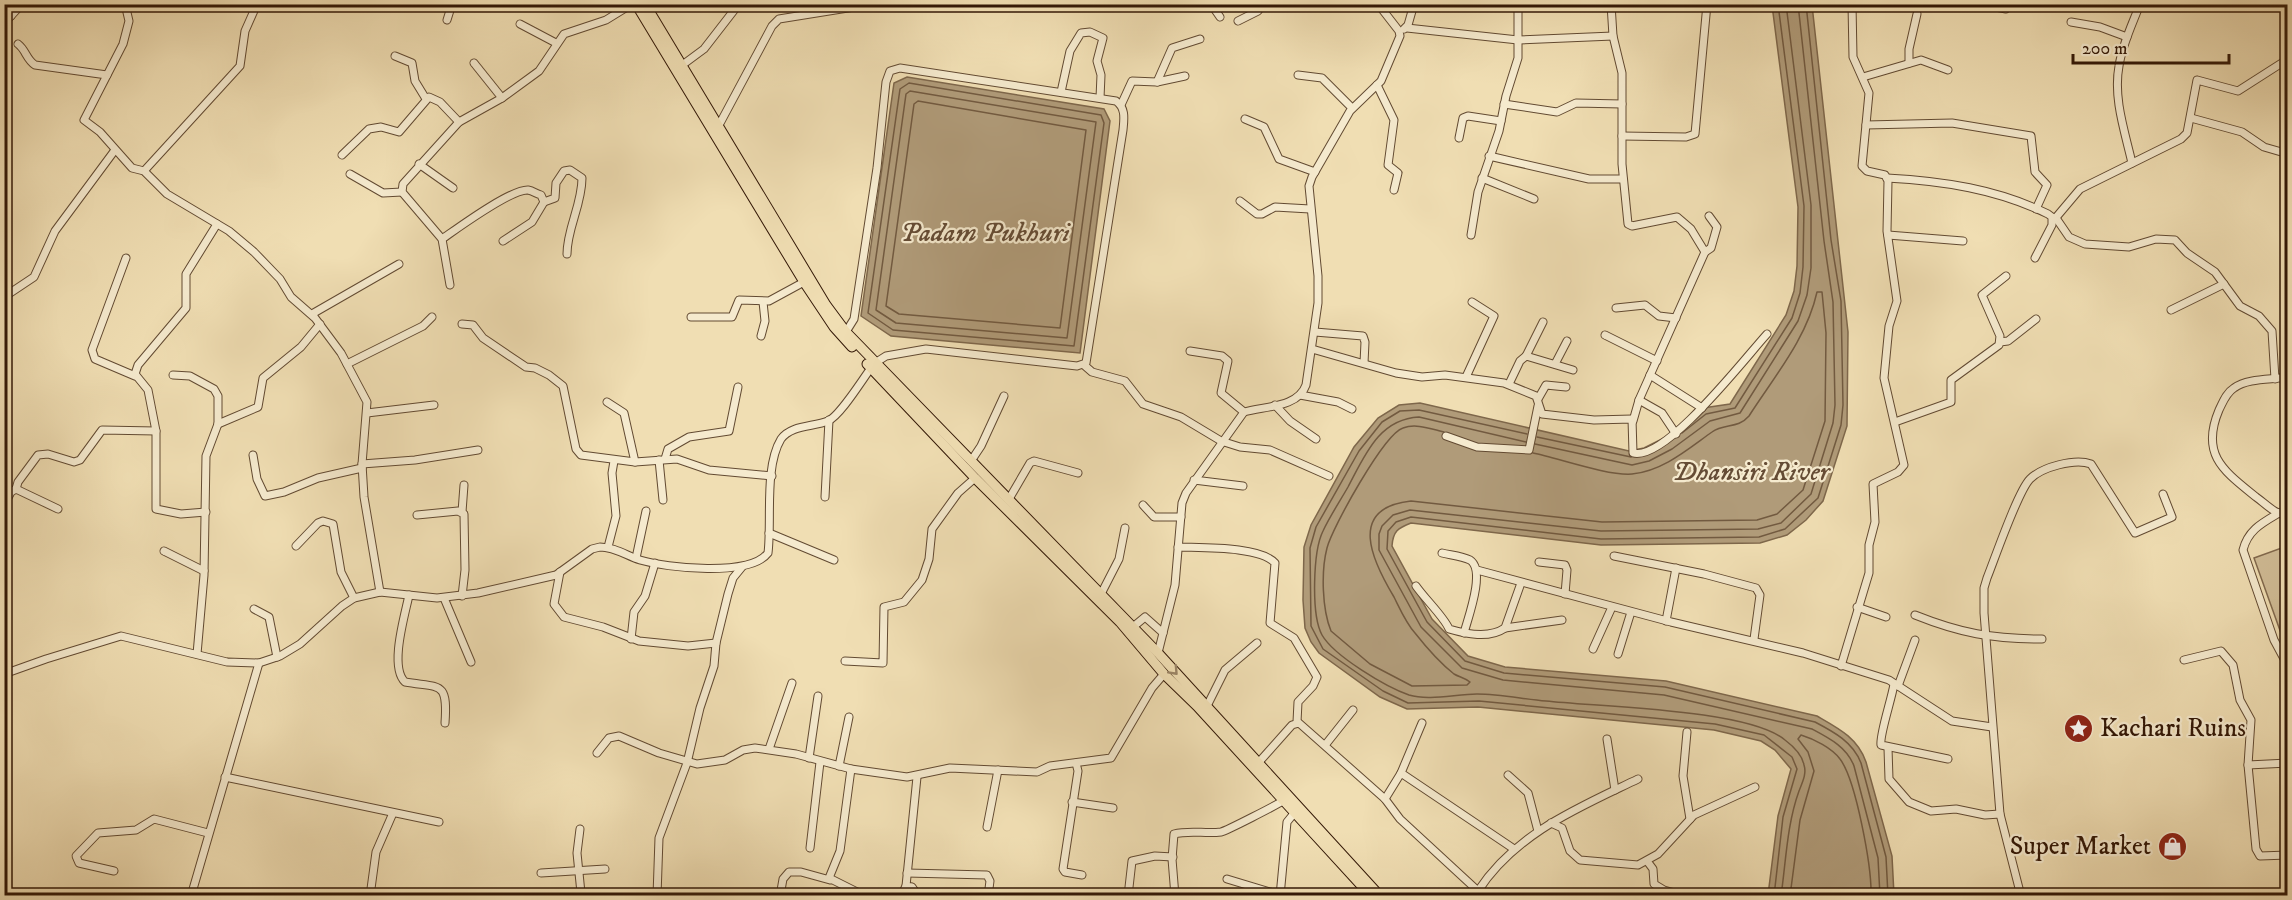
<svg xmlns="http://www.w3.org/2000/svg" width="2292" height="900" font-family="'IM FELL DW Pica',serif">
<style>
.green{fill:#d0bc96;stroke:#826a4e;stroke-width:1.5}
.water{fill:#b09b79;stroke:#7e674b;stroke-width:1.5}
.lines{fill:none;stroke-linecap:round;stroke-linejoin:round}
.shore{stroke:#725a40;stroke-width:1.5}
.minor-casing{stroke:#624a32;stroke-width:9}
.major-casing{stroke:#331807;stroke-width:11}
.minor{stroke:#f5eace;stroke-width:7}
.major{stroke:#f0deb3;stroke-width:9}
.oneway{stroke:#9b8566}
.labels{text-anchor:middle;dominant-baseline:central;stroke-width:4.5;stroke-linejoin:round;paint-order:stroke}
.poi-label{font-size:26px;fill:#331807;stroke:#f5eace;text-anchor:start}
.water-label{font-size:27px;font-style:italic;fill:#654c35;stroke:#f5eace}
</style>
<rect width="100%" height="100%" fill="#f0deb3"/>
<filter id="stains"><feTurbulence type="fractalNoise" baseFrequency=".00333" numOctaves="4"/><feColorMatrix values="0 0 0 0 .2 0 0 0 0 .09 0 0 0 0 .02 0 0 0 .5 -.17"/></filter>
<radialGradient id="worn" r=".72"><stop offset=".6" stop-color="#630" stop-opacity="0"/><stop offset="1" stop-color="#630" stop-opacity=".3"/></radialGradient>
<polygon class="green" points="2287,546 2287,634 2282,636 2254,558"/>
<g class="water">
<path d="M1772,5H1812L1848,332L1847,426L1823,501L1806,520L1787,535L1760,543L1601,545L1411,523C1398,528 1393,531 1392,546L1432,619L1468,656L1505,667L1666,681L1817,716C1838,728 1858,738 1866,762L1892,856L1894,895H1768L1778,816L1791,769L1775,750L1761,741L1714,730L1478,707L1407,709L1380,697L1319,653L1311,642L1305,628L1303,600L1304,547L1311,525L1354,447L1378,418L1399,405L1420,403L1629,451L1644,448L1666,437L1703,408L1730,404L1786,315L1794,291L1797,266L1798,207Z"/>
<polygon points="907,77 1104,109 1110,121 1080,353 891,336 861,316 894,83"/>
</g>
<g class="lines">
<g class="shore">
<path d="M1798,4L1824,241L1833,302L1835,405L1833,423L1811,494L1781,523L1758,529L1601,531L1410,510L1393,515L1382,526L1379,534V550L1421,627L1462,668L1503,680L1664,695L1812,729C1829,738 1847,747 1854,766L1878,858L1880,896"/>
<path d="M1806,4L1831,240L1841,301L1843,405L1841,425L1818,498L1785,529L1759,537L1601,539L1411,517L1396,522L1388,531L1387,549L1427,622L1465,661L1504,673L1665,687L1815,722C1834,732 1853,742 1861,763L1886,857L1888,896"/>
<polygon points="909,83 1101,115 1104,123 1074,346 893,330 868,313 900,89"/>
<polygon points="910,91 1096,122 1067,338 896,323 876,310 906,94"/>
<polygon points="918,101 1086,130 1060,328 899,314 886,306 914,104"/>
<path d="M1444,432C1431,429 1416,423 1403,428C1384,434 1332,528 1327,548C1321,571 1322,609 1331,631L1370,664L1412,686L1467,685L1470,682C1465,678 1459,677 1454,674C1440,663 1426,647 1415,633C1406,623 1400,609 1394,597C1373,562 1346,508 1411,501L1602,522L1757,520L1777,514L1803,490L1825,421L1826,333L1822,292H1817C1807,338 1774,377 1749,416C1738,429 1724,423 1712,432C1688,449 1663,471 1632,474C1608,476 1558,458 1533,453"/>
<polyline points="1682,433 1706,414 1735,408 1792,318 1800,293 1803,267 1804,206 1778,4"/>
<polyline points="1527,434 1419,410 1400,411 1382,422 1359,451 1316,527 1310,548 1311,626 1323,649 1383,691 1408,703 1479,701 1715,724 1764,735 1792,757 1797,769 1783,817 1774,896"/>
<polyline points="1537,437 1631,457"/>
<path d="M1526,442L1419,417C1379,419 1365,455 1348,487C1340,501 1330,516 1323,531C1313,551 1311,615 1322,635C1334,656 1386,687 1409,695C1429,701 1456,694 1477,694C1500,694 1523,699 1546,701C1599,707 1748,709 1785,740C1793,746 1802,754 1804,765C1807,774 1802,783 1799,791C1787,824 1786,861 1781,896"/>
<polyline points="1535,444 1632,465 1649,461 1672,449 1710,421 1740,413 1798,321 1807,295 1811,268 1811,205 1786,4"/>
<path d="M1790,896L1800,820L1814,771L1808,752L1798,739L1801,735C1814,739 1832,748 1840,759C1856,780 1872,868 1871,896"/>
</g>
<defs>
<g id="minor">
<polyline points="125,4 129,21 123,44 84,120 100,132 132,168 144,171 167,194 229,231 254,252 280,279 291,297 315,318 341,353 367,402 362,464 364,497 380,592"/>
<polyline points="1211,4 1220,17"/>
<polyline points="1611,4 1613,36 1622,73 1622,164 1628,224 1632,226 1677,217 1691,229 1705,252 1639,400 1633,421"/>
<polyline points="1980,4 2006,9 2012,4"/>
<polyline points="4,9 11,16"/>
<polyline points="447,20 452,4"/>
<polyline points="1238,21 1258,11 1263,4"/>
<polyline points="2071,22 2100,27 2127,37"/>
<polyline points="520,24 556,43"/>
<polyline points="4,28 8,19 22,4"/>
<polyline points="1407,28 1518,40 1613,36"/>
<polyline points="1404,29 1408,25 1414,4"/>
<path d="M18,44C26,50 26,59 35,65L107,75"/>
<polyline points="395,56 412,63 415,81 426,99"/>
<polyline points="474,63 502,98"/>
<polyline points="1909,63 1909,49 1917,14"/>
<polyline points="681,66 704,49 735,9"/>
<polyline points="1298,75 1322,78 1352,108"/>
<polyline points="1863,77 1921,60 1948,70"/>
<polyline points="1157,82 1172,48 1200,39"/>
<polyline points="1377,85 1394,120 1388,165 1398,173 1394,190"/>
<polyline points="1061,92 1070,51 1081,33 1090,32 1103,38 1097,61 1101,75 1100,98"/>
<polyline points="1504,104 1557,112 1576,103 1622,104"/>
<polyline points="1121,105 1132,81 1157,82 1185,76"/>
<polyline points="2191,118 2242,132 2264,147 2288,154"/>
<polyline points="1245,119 1264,127 1279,159 1315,172"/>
<polyline points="1866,125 1952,123 2031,136 2035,172 2047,185 2036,209"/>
<polyline points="718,127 772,26 779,19 854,7 857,4"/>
<polyline points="1622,136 1686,137 1695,134 1707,4"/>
<polyline points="1459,138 1463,118 1468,116 1501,121"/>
<polyline points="342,155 369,129 381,127 399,132 429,97 440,102 459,122"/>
<polyline points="1489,156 1589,179 1623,179"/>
<path d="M2132,163C2125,132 2113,98 2119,66C2122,45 2132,25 2140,4"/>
<polyline points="419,164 453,188"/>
<polyline points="144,171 240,66 245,31 257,4"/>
<polyline points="350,174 383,193 402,192"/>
<polyline points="1482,178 1534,199"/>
<path d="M1887,178C1943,181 1997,189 2048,214L2052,217V225L2035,258"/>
<polyline points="1240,201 1257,214 1262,214 1275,207 1310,209"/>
<path d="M544,202L555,198L556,183L564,171L570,170L582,178C582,205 567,228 567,254"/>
<polyline points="2056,218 2069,237 2085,244 2129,247 2156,239 2175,240 2187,253 2215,272 2240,306 2259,316 2272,331 2275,379"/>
<polyline points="2053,221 2080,189 2181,139 2187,133 2197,80 2238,91 2288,59"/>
<polyline points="1471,235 1478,192 1499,131 1506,96 1518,58 1518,4"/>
<polyline points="1888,235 1963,241"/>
<path d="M442,239C458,228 511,189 528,190C533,191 537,194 541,195L544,202L532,222L503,241"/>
<polyline points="1705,252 1711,248 1717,227 1709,216"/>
<polyline points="126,258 92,350 95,359 135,376"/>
<polyline points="450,285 442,239 402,192 403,184 459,122 502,98 539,71 564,34 606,20 632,4"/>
<polyline points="4,297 34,277 55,231 115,150"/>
<polyline points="1616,308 1645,305 1659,316 1676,318"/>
<polyline points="2171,310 2224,284"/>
<polyline points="312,314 399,264"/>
<polyline points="691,317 732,317 739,300 769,301 804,282"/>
<polyline points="462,324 473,325 483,338 526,367 535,368 549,375 563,386 576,449 581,455 635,462 677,459 709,470 772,476"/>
<polyline points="1315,332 1363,336 1365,342 1364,363"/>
<path d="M844,335L854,319L877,168L886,82L890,71L900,68L1116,101C1126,108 1124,119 1123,130L1086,363L1077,366L926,349L886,356L875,363"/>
<polyline points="1605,335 1657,361"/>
<polyline points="761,336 765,321 763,302"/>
<polyline points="2000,342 2008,341 2036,319"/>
<path d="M1312,349L1396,373L1422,377L1445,375L1504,383L1536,396L1542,414L1594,420L1632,419L1633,453C1665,462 1745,358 1767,334"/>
<polyline points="1190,351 1222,356 1228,361 1221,393 1244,412"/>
<polyline points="1526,356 1543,322"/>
<polyline points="347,364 423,326 432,317"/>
<polyline points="1555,364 1567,341"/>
<polyline points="1084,365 1092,372 1125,381 1143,404 1181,417 1221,441 1240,447 1270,450 1329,476"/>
<polyline points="173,375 190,376 214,389 218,396 218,424 206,456 204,575 197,654"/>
<polyline points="1650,375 1702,408"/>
<polyline points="1466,377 1494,316 1472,302"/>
<path d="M2288,377C2271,380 2248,378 2234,388C2226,393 2223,402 2219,410C2200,455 2224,471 2256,497C2266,504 2275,515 2288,515"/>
<polyline points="2284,378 2288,415"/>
<polyline points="1509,384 1520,361 1526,356 1573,370"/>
<polyline points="1300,395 1338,402 1352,409"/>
<polyline points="1538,399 1546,385 1566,387"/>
<polyline points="1639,400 1662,413 1676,434"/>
<polyline points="607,402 624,413 635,462"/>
<polyline points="1275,405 1290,421 1316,439"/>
<polyline points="367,413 434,405"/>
<polyline points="1895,422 1951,402 1951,380 1999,345 2000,336 1982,295 2006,276"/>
<polyline points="218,424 258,407 263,378 301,347 320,324"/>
<polyline points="1446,436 1477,447 1529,450 1538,406"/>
<polyline points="253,455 257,479 265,496 284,492 318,478 362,468"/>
<polyline points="665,459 668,449 689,437 729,431 738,387"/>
<polyline points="659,460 663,500"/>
<polyline points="971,461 981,446 1004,396"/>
<polyline points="2286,461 2288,466"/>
<polyline points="362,464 415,460 478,450"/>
<polyline points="1194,480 1243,486"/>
<polyline points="16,489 18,482 38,455 48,454 74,462 80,460 102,430 156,431"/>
<polyline points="825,497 829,420"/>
<polyline points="1009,499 1030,463 1034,461 1078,473"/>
<polyline points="4,505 11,492 16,489 58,509"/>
<polyline points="1143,505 1154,517 1181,517"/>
<polyline points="206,512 181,514 156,509 156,431 148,390 135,374 138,365 186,308 186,274 217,224"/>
<polyline points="462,512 464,485"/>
<path d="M2279,513C2262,523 2248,530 2243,550L2274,640L2288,666"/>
<polyline points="417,515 458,511 464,514 465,570 462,596"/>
<polyline points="769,533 834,560"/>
<polyline points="296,546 318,523 323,521 333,524 341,572 354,598"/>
<polyline points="608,547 616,516 612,473 614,461"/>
<path d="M1178,547C1201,548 1260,546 1275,563L1270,623L1294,638L1317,677L1313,686L1298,702L1297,722"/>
<polyline points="164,551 204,571"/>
<path d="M1442,553C1450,555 1462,556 1470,560C1486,570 1468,618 1464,633"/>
<polyline points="1614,556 1704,574 1756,588 1760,595 1754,639"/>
<polyline points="636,558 646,511"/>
<polyline points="1539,562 1565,565 1567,570 1565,594"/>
<polyline points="1477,570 1671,622 1803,653 1889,680 1952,721 1992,727"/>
<polyline points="560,572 554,604 564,617 603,627 639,641 688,646 716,643"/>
<path d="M1416,586C1425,599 1445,618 1449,629C1466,634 1489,639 1505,628L1521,583"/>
<polyline points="1101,594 1119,559 1125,528"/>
<path d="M409,595C405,615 389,667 405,682C440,688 448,680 445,723"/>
<polyline points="444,598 471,662"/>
<polyline points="1857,607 1886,617"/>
<polyline points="254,609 269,617 277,657"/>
<path d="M1915,615C1960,633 1992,639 2042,639"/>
<polyline points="1666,621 1676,568"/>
<polyline points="1133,627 1145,617 1163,633"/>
<polyline points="1505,628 1562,620"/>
<polyline points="631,639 634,612 645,596 655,563"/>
<polyline points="1593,649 1612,607"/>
<path d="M1158,653L1175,585L1182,503L1186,493L1244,412C1264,406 1298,408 1306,385L1318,303V276L1309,186L1312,177L1350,111L1381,81L1400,36L1399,31L1378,4"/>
<polyline points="1618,654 1631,612"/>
<polyline points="2184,660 2221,651 2233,665 2240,700 2251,720 2248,765 2256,849 2260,856 2288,855"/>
<polyline points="845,661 883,663 884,607 904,602 922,580 929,559 932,529 958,493 975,478"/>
<polyline points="1841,666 1869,573 1869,545 1875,522 1873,484 1898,472 1904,465 1884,378 1889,326 1897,301 1887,231 1888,181 1885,175 1867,171 1862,166 1869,93 1853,57 1852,4"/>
<path d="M4,674L46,659L121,636L227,662L259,663L280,656L300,644L342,606L354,598L380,592L437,598L478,593L556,575L592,549L600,547C615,547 627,556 640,560C667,568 750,577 768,553C772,521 764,467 781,439C791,425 813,427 828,421C840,416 862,380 871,368"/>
<path d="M1894,684C1892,698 1879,736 1881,745L1948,759"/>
<polyline points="1898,686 1915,640"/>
<polyline points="1207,706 1225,670 1257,643"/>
<polyline points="1422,723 1401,773 1514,849"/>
<polyline points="1687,732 1683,776 1690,819"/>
<polyline points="1607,739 1615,790"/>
<polyline points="1326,744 1353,710"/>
<polyline points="1888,748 1889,779 1909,802 1931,811 1956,809 1985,815 2000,814"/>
<polyline points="769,749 792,683"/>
<polyline points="597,753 609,738 619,736 659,753 697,764 725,760 743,750 755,748 796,754 851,769 907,777 950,768 1037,772 1050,766 1111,758 1152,688 1164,674"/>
<polyline points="809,758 818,696"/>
<polyline points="1259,762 1292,725 1299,723 1385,799 1400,819 1478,891 1476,896"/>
<polyline points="1076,763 1078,771 1063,869 1065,872 1082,875"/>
<polyline points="2248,765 2288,763"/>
<polyline points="839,766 849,717"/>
<polyline points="851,769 840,851 829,878 865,896"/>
<polyline points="1508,775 1528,793 1538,831"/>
<polyline points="225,777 439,822"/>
<polyline points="917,777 906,886 912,887 918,896"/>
<polyline points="1385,799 1401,773"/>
<polyline points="1072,802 1113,808"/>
<polyline points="1551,823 1562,828 1570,851 1580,860 1638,865 1658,854 1694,815 1755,787"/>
<polyline points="987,827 998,770"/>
<polyline points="580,829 577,853 581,893"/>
<polyline points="810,848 820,762"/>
<polyline points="1647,861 1653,869 1654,884 1664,890 1685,896"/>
<polyline points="114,871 79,863 76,856 98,833 136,830 154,819 208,833"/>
<polyline points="541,873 605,869"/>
<polyline points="907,873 987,875 990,881 988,896"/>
<polyline points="1227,879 1280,895"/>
<polyline points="191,896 259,663"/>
<polyline points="370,896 376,852 393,813"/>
<polyline points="575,896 581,893 591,896"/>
<polyline points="657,896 659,838 687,763 700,708 714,666 716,643 728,594 733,578 742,567"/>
<polyline points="780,896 783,879 789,872 801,872 830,880"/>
<polyline points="901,896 906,886"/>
<polyline points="1128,896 1132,861 1155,856 1173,857"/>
<path d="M1175,896L1172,859L1174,834C1189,830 1206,834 1221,832C1226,831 1279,804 1284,800"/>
<polyline points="1280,896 1287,822 1296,811"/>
<path d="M1483,896L1478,891C1516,833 1578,808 1638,779"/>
<path d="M2021,896L2000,814L1984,613V588L1987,578C1995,558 2018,491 2030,479C2042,467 2075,458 2091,464L2135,533L2172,517L2163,494"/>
</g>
<g id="major">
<polyline points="636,4 804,282 834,327 852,347"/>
<polyline points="645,4 826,305 846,332 1158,653 1380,896"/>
<polyline points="867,364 975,478 1120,622 1164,674 1197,706 1371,896"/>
</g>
</defs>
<use href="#minor" class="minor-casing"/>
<use href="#major" class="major-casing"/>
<use href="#minor" class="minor"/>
<use href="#major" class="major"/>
</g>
<defs><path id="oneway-chevron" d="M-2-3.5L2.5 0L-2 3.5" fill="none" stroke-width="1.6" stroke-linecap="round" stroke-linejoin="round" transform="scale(1.5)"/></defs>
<use class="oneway" href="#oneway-chevron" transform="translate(1174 671) rotate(47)"/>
<defs>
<symbol id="sight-disc" viewBox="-11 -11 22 22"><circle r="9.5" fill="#8f2418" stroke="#f5eace"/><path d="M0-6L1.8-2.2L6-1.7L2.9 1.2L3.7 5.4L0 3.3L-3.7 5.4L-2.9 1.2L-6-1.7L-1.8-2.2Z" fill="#fff"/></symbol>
<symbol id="shop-disc" viewBox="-11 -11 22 22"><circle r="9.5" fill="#8f2418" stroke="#f5eace"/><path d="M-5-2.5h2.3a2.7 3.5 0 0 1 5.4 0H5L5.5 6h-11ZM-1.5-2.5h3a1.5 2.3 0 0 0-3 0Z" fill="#fff"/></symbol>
</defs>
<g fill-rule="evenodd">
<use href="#sight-disc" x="2062" y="712" width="33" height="33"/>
<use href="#shop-disc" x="2156" y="830" width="33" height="33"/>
</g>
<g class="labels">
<g class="poi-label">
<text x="2100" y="728">Kachari Ruins</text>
<text x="2151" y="846" text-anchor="end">Super Market</text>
</g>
<g class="water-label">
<text x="985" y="233">Padam Pukhuri</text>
<text x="1751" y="472">Dhansiri River</text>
</g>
</g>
<rect width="2292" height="900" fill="none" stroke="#f0deb3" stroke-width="24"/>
<rect x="6" y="6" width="2280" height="888" fill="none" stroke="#331807" stroke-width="3"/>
<rect x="12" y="12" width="2268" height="876" fill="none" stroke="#331807" stroke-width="1.5"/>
<path d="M2073 54v9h156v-9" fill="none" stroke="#331807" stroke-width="3"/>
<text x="2082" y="54" font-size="18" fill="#331807" stroke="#f5eace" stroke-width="4.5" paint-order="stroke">200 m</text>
<rect width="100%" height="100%" filter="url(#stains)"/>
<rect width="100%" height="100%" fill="url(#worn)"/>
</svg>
